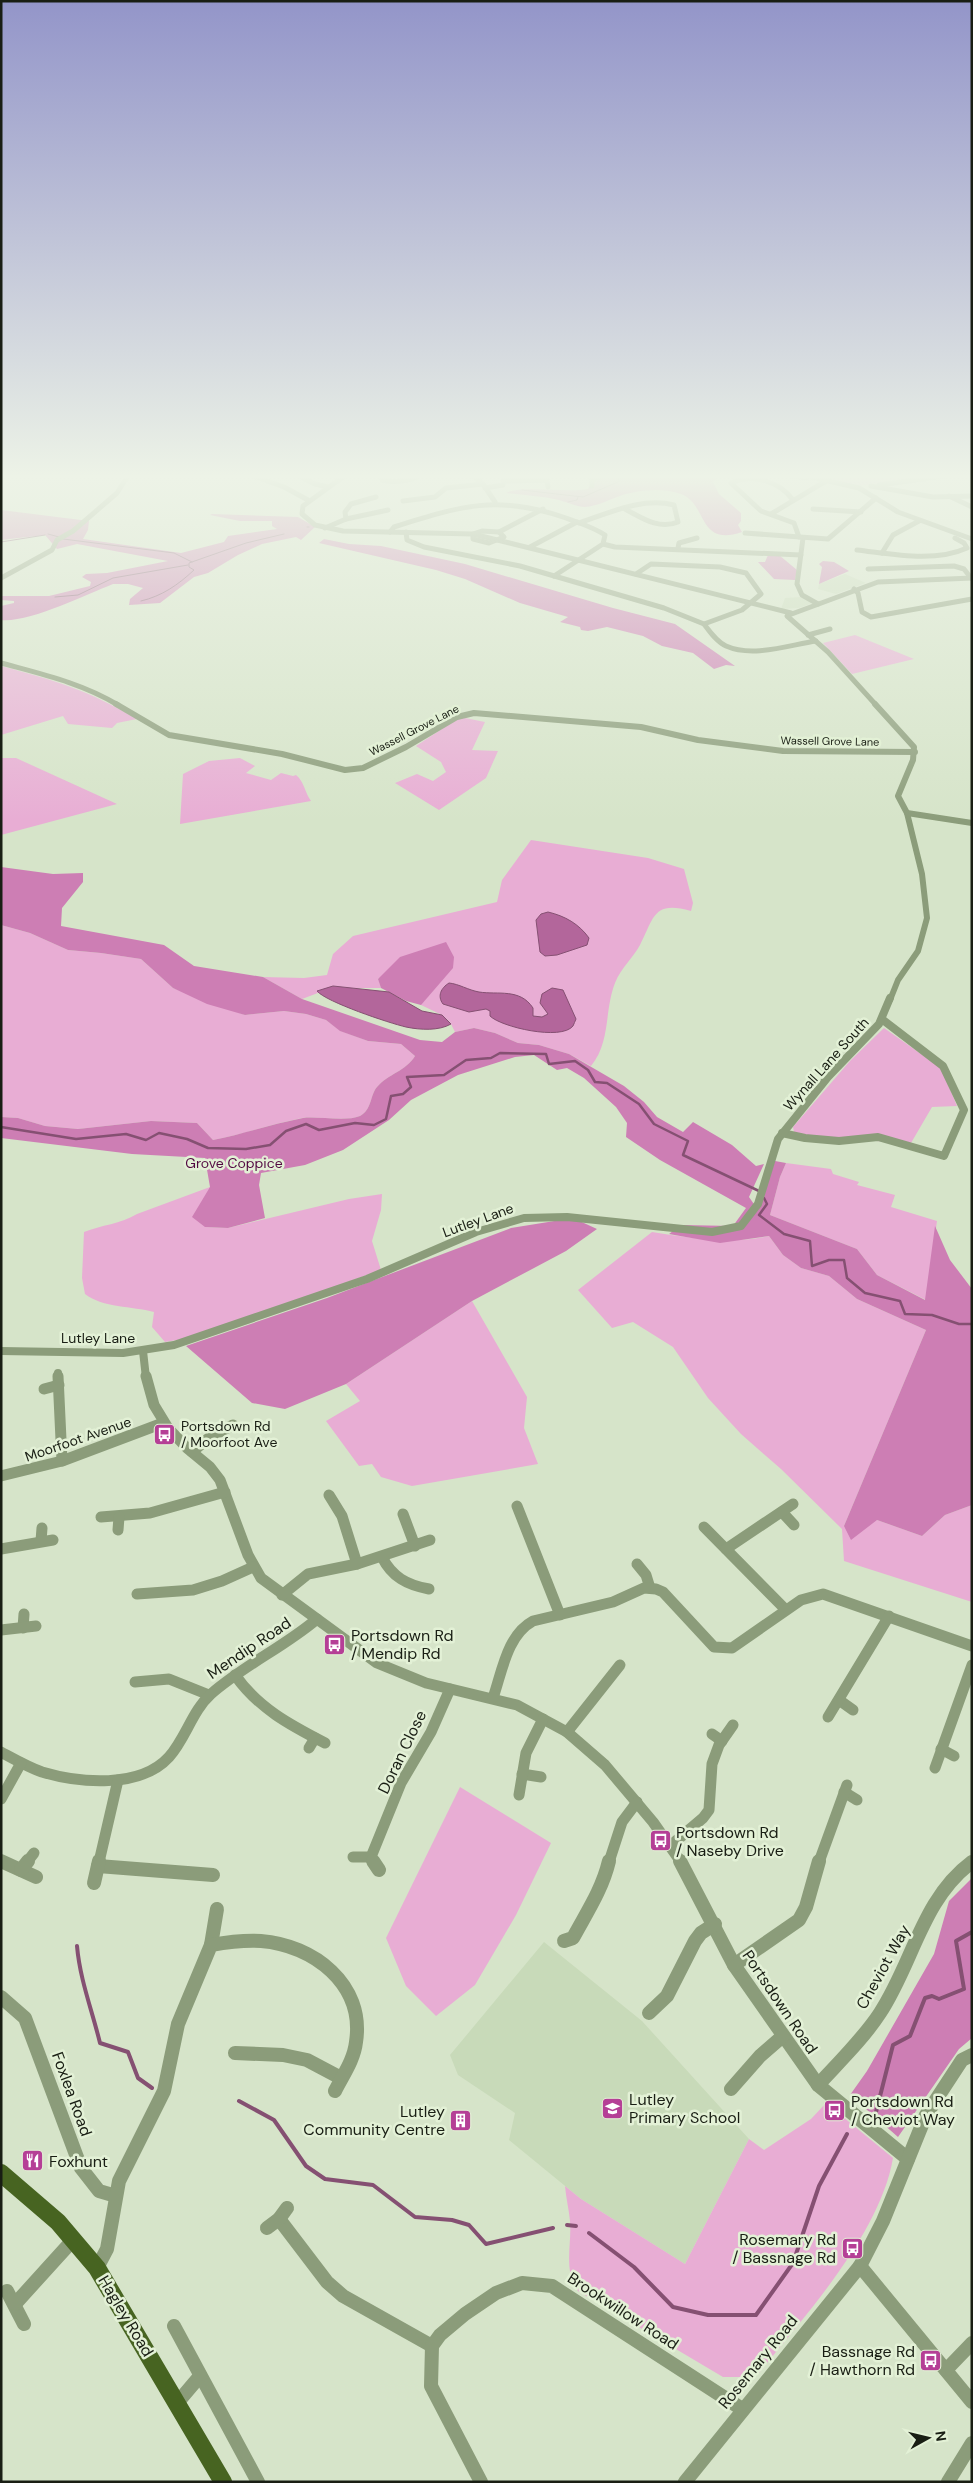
<svg xmlns="http://www.w3.org/2000/svg" width="973" height="2483" font-family="'DM Sans',sans-serif">
<style>
.built{fill:#c8dab9}
.green{fill:#e8add4}
.forest{fill:#cd7eb4}
.water{fill:#b3669b;stroke:#855072}
.lines{fill:none;stroke-linecap:round;stroke-linejoin:round}
.stream-far2{stroke:#855072;stroke-width:1}
.stream-far1{stroke:#855072;stroke-width:2.5}
.stream{stroke:#855072;stroke-width:4}
.minor-far4{stroke:#8b9c7a;stroke-width:5}
.minor-far3{stroke:#8b9c7a;stroke-width:6}
.minor-far2{stroke:#8b9c7a;stroke-width:8}
.minor-far1{stroke:#8b9c7a;stroke-width:11}
.minor{stroke:#8b9c7a;stroke-width:14}
.major{stroke:#476421;stroke-width:18}
.labels{text-anchor:middle;dominant-baseline:central;stroke-width:5;stroke-linejoin:round;paint-order:stroke}
.far-street-label{font-size:11px;fill:#191e14;stroke:#e3f1d6}
.street-label{font-size:14px;fill:#191e14;stroke:#e3f1d6}
.park-label{font-size:14px;fill:#520941;stroke:#e3f1d6}
.poi-label{font-size:14px;fill:#191e14;stroke:#e3f1d6;text-anchor:start}
.near-poi-label{font-size:16px;fill:#191e14;stroke:#e3f1d6;text-anchor:start}
.near-street-label{font-size:16px;fill:#191e14;stroke:#e3f1d6}
</style>
<rect width="100%" height="100%" fill="#d6e4c9"/>
<g class="built">
<polygon points="845,574 866,583 836,594 818,589 819,584"/>
<polygon points="802,597 813,603 799,608 781,609 785,598"/>
<polygon points="544,1942 642,2021 749,2139 685,2264 581,2199 509,2140 515,2113 458,2075 450,2055"/>
</g>
<g class="green">
<polygon points="804,474 945,474 867,485 852,485"/>
<polygon points="855,635 914,659 852,674 823,643"/>
<path d="M1,666C54,680 90,691 137,719L117,723L112,728L68,724L63,716L1,735Z"/>
<polygon points="460,717 485,722 472,750 498,751 486,778 439,810 395,783 417,774 433,781 446,772 441,762 416,746"/>
<polygon points="1,758 16,758 117,804 1,835"/>
<path d="M240,758L255,766L246,773L271,780L281,773L293,776L296,775C304,781 305,793 311,801L180,824L183,774L209,761Z"/>
<path d="M531,840L648,858L684,869L693,903L691,911C653,900 654,918 640,945C633,958 621,968 615,983C604,1011 611,1042 591,1066L569,1054L539,1045L518,1043L495,1033L474,1028L455,1032L450,1022L442,1015L421,1005L378,978L381,988H331L302,999L263,977L304,978L327,975L333,954L353,936L497,902L502,880Z"/>
<path d="M1,925L30,933L68,950L101,953L141,959L173,988L245,1015L284,1011L306,1014L326,1020L341,1031L368,1041L401,1044L415,1056C406,1071 388,1074 377,1087C370,1095 372,1110 360,1116C346,1122 317,1116 302,1118C272,1124 243,1134 213,1140L197,1123L151,1121L78,1129L45,1126L18,1118L1,1117Z"/>
<polygon points="884,1028 941,1068 957,1106 932,1107 911,1143 806,1137 794,1132 793,1127 850,1061"/>
<polygon points="786,1163 831,1169 833,1174 859,1182 857,1185 895,1195 891,1207 937,1221 926,1300 877,1275 857,1249 770,1215 780,1177"/>
<path d="M210,1187L205,1227L228,1228L349,1199L382,1194L381,1210L372,1241L381,1270L195,1337L165,1342L152,1327L154,1312C132,1306 103,1308 85,1294L82,1278L84,1232C101,1225 121,1224 137,1214Z"/>
<path d="M652,1232C690,1238 731,1245 769,1236L783,1255L801,1268L829,1276L857,1299L926,1330L844,1526L877,1520L922,1536L945,1515L972,1505V1602L844,1561L842,1529L781,1469L741,1434L708,1398L673,1347L633,1322L612,1328L578,1290Z"/>
<polygon points="472,1301 527,1397 524,1428 538,1464 412,1486 381,1477 372,1464 359,1466 326,1421 360,1401 346,1384"/>
<polygon points="460,1787 551,1843 516,1915 475,1985 436,2016 406,1986 386,1938"/>
<path d="M826,2103L893,2158C880,2234 806,2314 759,2373L745,2377H723L578,2291C563,2270 572,2245 570,2221C569,2210 566,2198 565,2186L581,2199L685,2264L749,2139L764,2150L811,2119Z"/>
</g>
<g class="forest">
<path d="M615,474H723L713,482L719,494L741,513V521L738,525L742,532C697,547 708,504 681,494C663,487 635,490 617,497C606,501 597,506 585,507C577,507 567,502 559,500C542,496 524,495 506,493C521,485 567,493 588,489L592,482Z"/>
<path d="M1,510L89,521L88,530L83,539L181,553L224,542L228,536L277,529L272,526V521H240L210,515L212,514L298,517L315,527L301,540L296,537L262,544L238,555L208,573L194,577L160,603L129,605L130,599L143,588L128,584H113C85,595 29,623 1,620V606L14,603V601L1,600V596H49L90,586L91,582L82,577L86,574L107,573L168,561L77,544L57,549L45,535L1,540Z"/>
<polygon points="324,539 349,544 381,546 465,564 613,608 675,624 735,666 726,665 714,669 693,653 662,646 643,636 607,627 588,631 581,630 580,627 560,622 568,617 520,603 465,579 436,570 319,543"/>
<polygon points="768,555 779,555 797,570 795,580 774,579 758,562 765,562"/>
<polygon points="823,561 834,562 849,571 819,584 822,567 819,564"/>
<path d="M1,867L53,874L83,873V882L62,908L61,926L164,945L194,966L263,977L302,999L420,1040L442,1042L455,1032L474,1028L495,1033L518,1043L539,1045L569,1054L624,1086L644,1102L657,1117L683,1132L693,1122L732,1145L756,1166L764,1164L749,1197L758,1210L775,1161L786,1163L780,1177L770,1215L857,1249L877,1275L925,1300L935,1226L950,1260L972,1289V1505L945,1515L922,1536L877,1520L851,1540L844,1526L926,1330L857,1299L829,1276L801,1268L783,1255L769,1236L720,1243L669,1234L681,1225L733,1226L746,1208L660,1160L626,1137L627,1123L616,1107L584,1078L567,1068L557,1070L534,1055L515,1057L458,1075L411,1100L389,1120L343,1150L305,1165L261,1173L259,1185L265,1218L228,1228L205,1227L192,1217L210,1187L205,1158L132,1154L1,1138V1117L18,1118L45,1126L78,1129L151,1121L197,1123L213,1140C243,1134 272,1124 303,1118C317,1116 346,1122 360,1116C372,1110 370,1095 377,1087C388,1074 406,1071 415,1056L401,1044L368,1041L340,1031L326,1020L306,1014L284,1011L245,1015L207,1004L173,988L141,959L101,953L68,950L30,933L1,925Z"/>
<polygon points="446,942 454,957 453,968 421,1005 406,1001 381,988 378,979 400,957"/>
<polygon points="573,1218 597,1229 566,1251 472,1301 346,1384 285,1409 252,1403 186,1346 327,1298 511,1228"/>
<polygon points="972,1878 972,2038 959,2049 898,2137 850,2095 867,2071 934,1954 949,1901"/>
</g>
<g class="water">
<path d="M548,912C565,916 579,924 589,938L587,945L557,955L545,956L540,952L536,920L541,914Z"/>
<path d="M449,983C459,984 468,990 479,992C498,995 520,988 533,1008V1016L542,1017L548,1014L540,1003L542,994L552,988L563,990L576,1019C575,1021 574,1024 573,1026C561,1041 501,1027 490,1016V1011L486,1009L469,1012L443,1004C437,996 441,988 449,983Z"/>
<path d="M333,986L389,992L422,1011L442,1015L451,1024C439,1031 420,1030 406,1027C389,1023 326,1002 317,991Z"/>
</g>
<g class="lines">
<g class="stream-far2">
<polyline points="763,474 809,480"/>
<polyline points="841,478 855,474"/>
<polyline points="522,490 583,497 620,481 618,479 639,474"/>
<polyline points="568,502 577,500 578,497"/>
<polyline points="307,527 309,527"/>
<polyline points="48,534 59,537"/>
<polyline points="63,539 174,553 192,562"/>
<polyline points="1,542 45,535"/>
<polyline points="55,597 78,595 113,578 188,565"/>
<path d="M141,601C162,596 178,585 194,570L189,567V563L246,543L284,534"/>
</g>
<g class="stream-far1">
<polyline points="1,1127 76,1139 126,1134 146,1140 159,1133 187,1139 208,1148 246,1149 270,1145 286,1131 306,1124 319,1130 355,1123 374,1125 386,1119 391,1096 403,1094 411,1087 407,1077 444,1075 466,1060 491,1058 500,1053 546,1054 549,1064 575,1061 588,1070 595,1082 607,1083 639,1104 654,1124 688,1141 683,1155 759,1191"/>
<polyline points="764,1198 767,1204 759,1215 784,1234 810,1241 812,1266 829,1260 844,1260 847,1278 865,1293 900,1301 905,1314 932,1315 959,1324 972,1324"/>
</g>
<g class="stream">
<path d="M77,1946C80,1980 92,2010 100,2043L128,2052L138,2078L152,2088"/>
<polyline points="239,2101 274,2120 306,2166 325,2179 373,2185 415,2217 452,2220 469,2225 486,2244 553,2228"/>
<polyline points="875,2116 893,2045 910,2036 925,1998 932,1996 939,1999 964,1989 956,1941 972,1932"/>
<polyline points="567,2225 576,2226"/>
<polyline points="589,2233 634,2267 673,2307 708,2315 756,2315 793,2263 819,2186 847,2134"/>
</g>
<g class="minor-far4">
<polyline points="248,474 284,487 308,500"/>
<polyline points="295,474 315,484 328,487"/>
<polyline points="347,474 303,506 302,514 315,525 343,531 473,534 791,613"/>
<path d="M388,474L382,480C393,483 413,481 422,474"/>
<polyline points="471,474 483,484 495,502"/>
<polyline points="798,474 859,488 898,512 972,539"/>
<polyline points="505,481 547,480 548,487"/>
<polyline points="879,485 959,474"/>
<polyline points="592,486 592,480 608,474"/>
<polyline points="871,486 933,497 972,496"/>
<polyline points="485,488 503,485 504,474"/>
<polyline points="949,496 972,507"/>
<path d="M793,500C779,481 753,473 731,483L761,511L794,523L799,537"/>
<polyline points="403,501 435,497 446,488 483,484"/>
<polyline points="813,509 861,512"/>
<polyline points="771,514 826,481"/>
<polyline points="346,519 388,510"/>
<path d="M579,523C609,513 642,497 674,505L678,522C659,530 642,518 625,509"/>
<polyline points="325,528 346,519 345,512 351,504 376,497"/>
<polygon points="482,531 499,532 504,537 489,543 473,539 473,534"/>
<path d="M390,532L394,527C460,506 498,494 566,518C579,523 593,527 605,535L603,544L554,576"/>
<polyline points="406,532 407,540 424,547 520,566 664,608 704,624"/>
<polyline points="499,532 543,509"/>
<polyline points="745,533 828,539 876,498"/>
<polyline points="803,538 797,584 802,595 818,604"/>
<polyline points="603,544 615,547 801,555"/>
<polyline points="530,547 577,522"/>
<polyline points="678,548 679,543 697,538"/>
<path d="M857,550C892,554 934,563 967,548L964,543L955,538"/>
<polyline points="882,553 893,535 919,521"/>
<polyline points="868,569 954,566 964,569 971,578"/>
<path d="M636,574L651,564L720,567L746,573L761,594L742,610L704,624C710,632 717,642 726,646C753,658 789,645 816,641"/>
<polyline points="1,578 52,550 57,540 73,531 117,493 129,474"/>
<polyline points="854,589 858,593 862,612 871,617 972,599"/>
<polyline points="789,615 878,582 972,578"/>
<polyline points="787,616 828,652 876,705"/>
<polyline points="808,635 830,629"/>
<path d="M1,663C41,674 82,683 118,705"/>
</g>
<g class="minor-far3">
<polyline points="116,704 169,735 282,754 345,770 363,768 406,747 457,717 474,713 641,727 698,740 783,751 915,752"/>
<polyline points="875,704 914,747 913,760 898,796 907,813 922,874 927,918 918,951 898,980 890,1000"/>
<polyline points="907,813 972,823"/>
</g>
<g class="minor-far2">
<polyline points="782,1133 805,1138 839,1141 878,1137 944,1156 964,1110 943,1066 883,1020"/>
<polyline points="1,1351 123,1353 174,1345 367,1279 476,1232 524,1218 567,1217 712,1232 741,1226 758,1204 778,1139 828,1077 879,1024 890,998"/>
<polyline points="143,1351 146,1378"/>
<polyline points="58,1373 58,1378"/>
</g>
<g class="minor-far1">
<polyline points="58,1376 62,1461"/>
<polyline points="146,1376 154,1405 168,1428 187,1448 210,1467 220,1480 248,1555 261,1578 377,1663 426,1683 517,1705 567,1732 605,1765 653,1822 681,1862"/>
<polyline points="44,1389 59,1385"/>
<polyline points="192,1452 210,1437 233,1425"/>
<polyline points="1,1476 62,1461 163,1423"/>
<polyline points="329,1495 342,1516 357,1564"/>
<polyline points="517,1506 560,1615"/>
<polyline points="782,1512 794,1525"/>
<polyline points="403,1514 415,1546"/>
<polyline points="101,1517 150,1513 225,1492"/>
<polyline points="704,1527 785,1609"/>
<polyline points="118,1530 119,1517"/>
<polyline points="41,1541 42,1528"/>
<polyline points="1,1549 53,1540"/>
<polyline points="726,1549 793,1504"/>
<path d="M382,1557C392,1577 407,1585 429,1589"/>
<polyline points="637,1564 646,1575 650,1588"/>
<polyline points="137,1594 193,1590 222,1581 253,1567"/>
<polyline points="282,1595 308,1574 357,1564 430,1540"/>
<polyline points="23,1628 24,1614"/>
<polyline points="1,1630 36,1626"/>
<path d="M235,1675C258,1708 290,1725 325,1743"/>
<polyline points="135,1682 169,1679 209,1695"/>
<path d="M493,1698C502,1672 507,1635 533,1621L613,1602L644,1588L656,1589L663,1592L714,1647L732,1648L801,1600L823,1594L972,1646"/>
<polyline points="839,1700 853,1710"/>
<polyline points="828,1717 889,1616"/>
<polyline points="567,1732 620,1665"/>
<polyline points="712,1734 722,1741"/>
<polyline points="309,1748 315,1738"/>
<polyline points="941,1749 954,1756"/>
<path d="M1,1752C14,1759 28,1767 42,1772C79,1783 140,1789 169,1757C186,1738 192,1711 211,1694C244,1665 284,1647 317,1619"/>
<polyline points="935,1768 972,1665"/>
<polyline points="522,1774 541,1777"/>
<polyline points="844,1792 857,1800"/>
<polyline points="519,1795 526,1753 543,1719"/>
<polyline points="1,1799 21,1763"/>
<polyline points="670,1846 703,1818 709,1810 712,1764 719,1745 733,1725"/>
<polyline points="353,1857 371,1857 374,1862"/>
<polyline points="371,1857 401,1783 431,1732 450,1689"/>
<polyline points="1,1861 4,1862"/>
<polyline points="27,1862 34,1853"/>
<polyline points="99,1862 118,1780"/>
<polyline points="609,1862 622,1822 637,1802"/>
<polyline points="819,1862 847,1785"/>
</g>
<g class="minor">
<polyline points="1,1861 36,1877"/>
<polyline points="373,1861 379,1870"/>
<polyline points="680,1861 734,1965 818,2085 908,2159"/>
<polyline points="98,1866 213,1875"/>
<polyline points="21,1870 28,1861"/>
<polyline points="94,1883 99,1861"/>
<path d="M564,1941L573,1938C587,1912 602,1890 609,1861"/>
<polyline points="211,1945 217,1909"/>
<polyline points="734,1965 799,1920 806,1907 819,1861"/>
<polyline points="1,1997 25,2018 81,2168 99,2191 116,2196"/>
<polyline points="649,2013 667,1996 695,1941 701,1933 715,1924"/>
<polyline points="235,2053 283,2055 307,2060 341,2078"/>
<path d="M818,2085C839,2062 863,2039 880,2013C913,1963 922,1899 972,1862"/>
<polyline points="731,2089 760,2056 783,2036"/>
<polyline points="279,2219 327,2282 343,2296 432,2346"/>
<polyline points="267,2228 279,2219 287,2208"/>
<polyline points="860,2266 972,2402"/>
<path d="M97,2268L107,2249L119,2181L164,2091L178,2024L211,1945C228,1942 244,1940 261,1941C313,1945 365,1984 356,2042C354,2060 343,2075 335,2091"/>
<polyline points="7,2291 24,2324"/>
<polyline points="15,2304 73,2240"/>
<polyline points="174,2326 258,2482"/>
<polyline points="946,2370 972,2343"/>
<polyline points="178,2402 200,2376"/>
<polyline points="481,2482 431,2386 432,2346 440,2335 465,2314 496,2293 522,2283 552,2286 742,2409"/>
<polyline points="685,2482 860,2266 883,2221 926,2115 962,2060 972,2055"/>
<polyline points="948,2482 972,2443"/>
</g>
<polyline class="major" points="1,2173 58,2222 97,2268 223,2482"/>
</g>
<linearGradient id="sky" x2="0" y2="1"><stop stop-color="#9395c9"/><stop offset="0.58" stop-color="#edf3e7"/><stop offset="1" stop-color="#edf3e7" stop-opacity="0"/></linearGradient>
<rect width="973" height="822" fill="url(#sky)"/>
<defs>
<symbol id="bus-square" viewBox="-11 -11 22 22"><rect x="-9" y="-9" width="18" height="18" rx="4" fill="#b53f96" stroke="#e3f1d6"/><path d="M-5-6H5V4H4V6H2V4H-2V6H-4V4H-5ZM-3.5-4V0h7V-4ZM-3.5 1.2v1.5H-2V1.2ZM2 1.2v1.5H3.5V1.2Z" fill="#fff"/></symbol>
<symbol id="school-square" viewBox="-11 -11 22 22"><rect x="-9" y="-9" width="18" height="18" rx="4" fill="#b53f96" stroke="#e3f1d6"/><path d="M0-5L7-2L0 1L-7-2ZM-4 1L0 2.5L4 1V4Q0 6-4 4Z" fill="#fff"/></symbol>
<symbol id="building-square" viewBox="-11 -11 22 22"><rect x="-9" y="-9" width="18" height="18" rx="4" fill="#b53f96" stroke="#e3f1d6"/><path d="M-4-6H4V6H1V3H-1V6H-4ZM-2.5-4.3h1.7v1.8h-1.7ZM.8-4.3h1.7v1.8H.8ZM-2.5-1h1.7V.8h-1.7ZM.8-1h1.7V.8H.8Z" fill="#fff"/></symbol>
<symbol id="restaurant-square" viewBox="-11 -11 22 22"><rect x="-9" y="-9" width="18" height="18" rx="4" fill="#b53f96" stroke="#e3f1d6"/><path d="M-5-6h1v4h1v-4h1v4h1v-4h1v5L-1.5 .5V6h-2V.5L-5-1ZM5-6V6H3V1.5H1.5Q1.5-4 5-6Z" fill="#fff"/></symbol>
</defs>
<g fill-rule="evenodd">
<use href="#bus-square" x="152" y="1422" width="25" height="25"/>
<use href="#bus-square" x="322" y="1632" width="25" height="25"/>
<use href="#bus-square" x="648" y="1828" width="25" height="25"/>
<use href="#school-square" x="600" y="2096" width="25" height="25"/>
<use href="#bus-square" x="822" y="2098" width="25" height="25"/>
<use href="#building-square" x="448" y="2108" width="25" height="25"/>
<use href="#restaurant-square" x="20" y="2148" width="25" height="25"/>
<use href="#bus-square" x="840" y="2236" width="25" height="25"/>
<use href="#bus-square" x="918" y="2348" width="25" height="25"/>
</g>
<g class="labels">
<g class="far-street-label">
<text transform="translate(414 730) rotate(-27)">Wassell Grove Lane</text>
<text transform="translate(830 741) rotate(1)">Wassell Grove Lane</text>
</g>
<g class="street-label">
<text transform="translate(826 1064) rotate(-48)">Wynall Lane South</text>
<text transform="translate(478 1220) rotate(-20)">Lutley Lane</text>
<text x="98" y="1338">Lutley Lane</text>
<text transform="translate(78 1439) rotate(-19)">Moorfoot Avenue</text>
</g>
<g class="park-label">
<text x="234" y="1163">Grove Coppice</text>
</g>
<g class="poi-label">
<text x="181" y="1426">Portsdown Rd<tspan x="181" dy="16">/ Moorfoot Ave</tspan></text>
</g>
<g class="near-poi-label">
<text x="351" y="1635">Portsdown Rd<tspan x="351" dy="18">/ Mendip Rd</tspan></text>
<text x="676" y="1832">Portsdown Rd<tspan x="676" dy="18">/ Naseby Drive</tspan></text>
<text x="629" y="2099">Lutley<tspan x="629" dy="18">Primary School</tspan></text>
<text x="851" y="2101">Portsdown Rd<tspan x="851" dy="18">/ Cheviot Way</tspan></text>
<text x="445" y="2111" text-anchor="end">Lutley<tspan x="445" dy="18">Community Centre</tspan></text>
<text x="49" y="2161">Foxhunt</text>
<text x="836" y="2239" text-anchor="end">Rosemary Rd<tspan x="836" dy="18">/ Bassnage Rd</tspan></text>
<text x="915" y="2351" text-anchor="end">Bassnage Rd<tspan x="915" dy="18">/ Hawthorn Rd</tspan></text>
</g>
<g class="near-street-label">
<text transform="translate(249 1648) rotate(-34)">Mendip Road</text>
<text transform="translate(402 1752) rotate(-64)">Doran Close</text>
<text transform="translate(883 1967) rotate(-61)">Cheviot Way</text>
<text transform="translate(780 2002) rotate(56)">Portsdown Road</text>
<text transform="translate(72 2094) rotate(70)">Foxlea Road</text>
<text transform="translate(623 2311) rotate(33)">Brookwillow Road</text>
<text transform="translate(126 2316) rotate(59)">Hagley Road</text>
<text transform="translate(758 2362) rotate(-51)">Rosemary Road</text>
</g>
</g>
<rect width="973" height="2483" fill="none" stroke="#191e14" stroke-width="5"/>
<g transform="translate(928 2438) rotate(82)" stroke="#e3f1d6" stroke-width="4" paint-order="stroke">
<path d="M0-4L9 19L0 12L-9 19Z" fill="#191e14"/>
<text y="-8" font-size="14" font-weight="bold" text-anchor="middle" fill="#191e14">N</text>
</g>
</svg>
